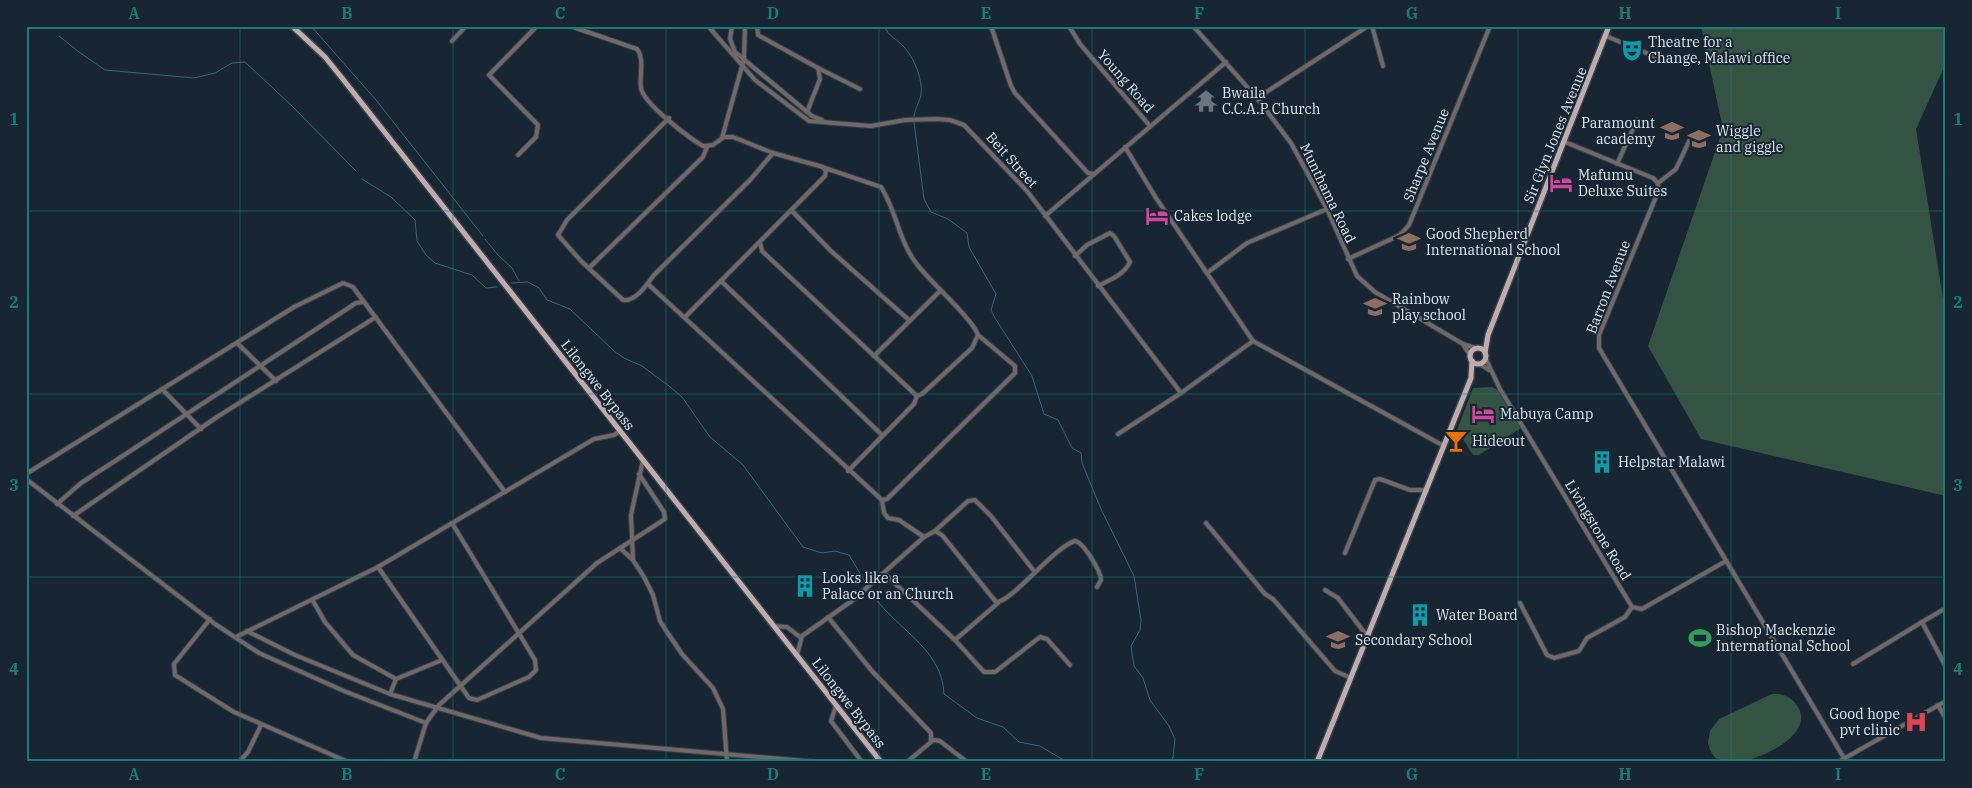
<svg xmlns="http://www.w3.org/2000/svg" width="1972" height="788" font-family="'IBM Plex Serif',serif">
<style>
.green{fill:#355343}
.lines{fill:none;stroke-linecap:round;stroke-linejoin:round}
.stream{stroke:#386777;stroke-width:1}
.minor-casing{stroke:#33414c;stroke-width:6}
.major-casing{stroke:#33414c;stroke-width:8}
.minor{stroke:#726867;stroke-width:4}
.major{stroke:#c1abab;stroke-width:5}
.grid{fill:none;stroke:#197c74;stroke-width:1;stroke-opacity:0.55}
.labels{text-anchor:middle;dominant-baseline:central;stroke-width:4;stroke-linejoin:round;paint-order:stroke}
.poi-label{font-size:14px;fill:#dde7ef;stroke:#172632;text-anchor:start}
.street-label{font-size:14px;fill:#dde7ef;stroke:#172632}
.neatline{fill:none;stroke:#197c74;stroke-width:2}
.grid-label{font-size:16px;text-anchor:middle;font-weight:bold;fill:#197c74}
</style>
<rect width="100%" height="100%" fill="#172632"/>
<g class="green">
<polygon points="1701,26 1946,26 1946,63 1916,129 1946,317 1946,496 1701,439 1648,346 1723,129"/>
<polygon points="1492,387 1498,390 1521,428 1479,455 1473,455 1457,430 1473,388"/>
<path d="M1772,694C1781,693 1790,696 1796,704C1822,737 1743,770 1720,761C1713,758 1709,749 1708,742L1710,731L1719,719Z"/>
</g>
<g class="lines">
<g class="stream">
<polyline points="311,26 376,100 483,236"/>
<path d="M884,26C889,37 897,39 905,48C915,60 923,80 921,95C919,103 914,110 914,118"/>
<polyline points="59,36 79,52 105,70 194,78 215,73 232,63 245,62 291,105 356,171"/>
<polyline points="914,122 924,199 931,212 948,219 967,233 969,247 996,294 991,310 995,318 1032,376 1044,414 1058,420 1072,448 1081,453 1082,463 1101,509 1134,576 1141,620 1140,630 1131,646 1134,666 1143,678 1150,700 1169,726 1175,739 1173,757 1171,762"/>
<polyline points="362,179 391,197 415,220 417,241 426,255 435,263 472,275 486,288 497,287"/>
<polyline points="485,239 498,255 512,268 519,281"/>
<polyline points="511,283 528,282 539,288 547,300 570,309 614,351 624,358 642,366 669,386 682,397 710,437 743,465 803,547 822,553 835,551 849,555 867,585"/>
<path d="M869,589C890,626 943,647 944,694L977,718L1003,727L1019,742L1040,746L1067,762"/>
</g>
<defs>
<g id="minor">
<path d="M570,26L637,49C645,59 639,76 641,88C643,103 689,138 703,146L713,145L724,137H733L773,153L823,167L826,171L825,176L685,317"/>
<polyline points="708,26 755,80 809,121 871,126 905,120 936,119 950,120 964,125 1027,191 1181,393 1253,341"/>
<polyline points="732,26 730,39 735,52 812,116 822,120"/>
<polyline points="757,26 758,35 818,68 820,79 807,112"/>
<polyline points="991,26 1011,86 1015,93 1088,173 1094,174"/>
<polyline points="1069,26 1080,44 1150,126"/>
<polyline points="1193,26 1257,98 1291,143 1327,209 1357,276 1375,292 1463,344 1476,348"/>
<polyline points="1372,26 1383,66"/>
<polyline points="1606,36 1656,57"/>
<polyline points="452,41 466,26"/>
<polyline points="818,68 860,89"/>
<polyline points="1257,98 1368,26"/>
<path d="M669,118L567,220L558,235L581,261L623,300C636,302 647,284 654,275L751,179L773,153"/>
<polyline points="722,138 744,59 745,26"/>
<polyline points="1565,142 1653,178 1658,183 1658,192 1599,335 1599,348 1844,758"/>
<polyline points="1125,147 1156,198 1253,341 1444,446"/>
<polyline points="518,155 536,137 538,125 489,75 537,26"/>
<polyline points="1617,164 1637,120"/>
<path d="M825,168L881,187C896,210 899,241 916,263C929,281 973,319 978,335L972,348L922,394L917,396L914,404L848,471"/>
<polyline points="1658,183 1676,169 1691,137"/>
<polyline points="792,211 831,251 909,320"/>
<polyline points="1045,216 1226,62"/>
<polyline points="760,242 762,251 917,396"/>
<path d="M1075,256L1087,245L1110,233L1114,236L1130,262C1124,275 1111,279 1098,286"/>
<polyline points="1348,259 1400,235 1409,225 1490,26"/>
<polyline points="590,267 703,157 707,147"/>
<polyline points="1207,273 1247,243 1327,209"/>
<polyline points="721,281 882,435"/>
<polyline points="649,285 882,500 884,513 888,518 899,520 924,537 935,531 968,501 975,500 991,516 1034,571"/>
<polyline points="237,343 276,381"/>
<polyline points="1464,346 1471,356"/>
<polyline points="874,356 940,291"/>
<polyline points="1485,357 1500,389 1632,607 1642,609 1726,561"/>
<polyline points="1480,364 1489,370"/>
<polyline points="162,389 201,429"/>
<polyline points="1118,434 1181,393"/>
<polyline points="26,474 294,307 343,283 353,287 505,492"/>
<polyline points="26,479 215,624 259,653 344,691 426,723"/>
<polyline points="882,500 887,499 1015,373 1015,366 978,335"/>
<polyline points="57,504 81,483 118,459 356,303 363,302"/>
<polyline points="73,516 217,417 376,317"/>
<polyline points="1206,523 1265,594 1273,599 1335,671 1351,678"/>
<path d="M935,531L942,535L996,602C1011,603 1054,547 1075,541C1083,542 1101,571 1101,580L1097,587"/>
<polyline points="620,548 633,560 644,577 653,595 660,621 667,632 682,654 713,688 723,709 727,762"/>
<polyline points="1345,553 1375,480 1380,479 1410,490 1427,490"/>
<polyline points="633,559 631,515 643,460"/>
<polyline points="378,567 469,698 477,700 529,677 536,670 535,660 452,523"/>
<polyline points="885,574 955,640 984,672 995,672 1040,637 1047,639 1070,665"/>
<polyline points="1325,590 1338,598 1364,632 1369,635"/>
<polyline points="313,601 325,622 353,655 396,679 442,660"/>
<polyline points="1520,603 1547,655 1554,658 1579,651 1587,638 1625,617 1632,607"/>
<polyline points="1946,608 1922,622 1946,667"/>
<polyline points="828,617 872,671 931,733 931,742 907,762"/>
<polyline points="210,619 174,664 175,675 234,712 348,762"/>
<polyline points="774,626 787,627 800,637"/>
<polyline points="247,631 295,655 390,694 541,738 817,762"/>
<polyline points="236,637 378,567 594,439 614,435 620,431"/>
<polyline points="955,640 998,603"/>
<polyline points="797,655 802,636 853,600 924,537"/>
<polyline points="1853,664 1922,622"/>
<polyline points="390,694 396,679"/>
<polyline points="1938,705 1946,719"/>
<polyline points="836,706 831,721 862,762"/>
<polyline points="26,735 26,737"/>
<polyline points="933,740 940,741 967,762"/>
<polyline points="239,762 248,752 261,725"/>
<polyline points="414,762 426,723 439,705 597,563 665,519 664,512 639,474"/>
<polyline points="1838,762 1946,701"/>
</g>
<g id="major">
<polyline points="292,26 325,57 342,78 881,762"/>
<circle cx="1478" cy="356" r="8"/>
<polyline points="1485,353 1488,335 1609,26"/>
<polyline points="1317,762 1471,378 1472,361"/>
</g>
</defs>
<use href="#minor" class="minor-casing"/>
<use href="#major" class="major-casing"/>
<use href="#minor" class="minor"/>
<use href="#major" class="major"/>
</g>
<path class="grid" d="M240,26V762M453,26V762M666,26V762M879,26V762M1092,26V762M1305,26V762M1518,26V762M1731,26V762M26,211H1946M26,394H1946M26,577H1946"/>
<defs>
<symbol id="theatre-bare" viewBox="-9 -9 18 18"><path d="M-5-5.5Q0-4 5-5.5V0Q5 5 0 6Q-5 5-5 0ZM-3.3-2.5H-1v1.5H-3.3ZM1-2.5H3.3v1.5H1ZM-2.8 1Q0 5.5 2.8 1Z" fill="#0f9aa8" stroke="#172632" stroke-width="2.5" paint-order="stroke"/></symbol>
<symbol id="temple-bare" viewBox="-9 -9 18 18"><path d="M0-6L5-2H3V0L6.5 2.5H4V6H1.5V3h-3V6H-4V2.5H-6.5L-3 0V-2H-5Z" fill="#6b7280" stroke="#172632" stroke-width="2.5" paint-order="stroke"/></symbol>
<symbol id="school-bare" viewBox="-9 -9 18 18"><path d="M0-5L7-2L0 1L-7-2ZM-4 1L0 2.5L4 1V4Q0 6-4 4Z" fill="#8d6e63" stroke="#172632" stroke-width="2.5" paint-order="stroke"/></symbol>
<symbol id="hotel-bare" viewBox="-9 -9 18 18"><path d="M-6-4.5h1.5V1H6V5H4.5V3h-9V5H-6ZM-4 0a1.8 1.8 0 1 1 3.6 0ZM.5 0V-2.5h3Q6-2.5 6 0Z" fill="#d1479c" stroke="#172632" stroke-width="2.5" paint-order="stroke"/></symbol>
<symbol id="bar-bare" viewBox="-9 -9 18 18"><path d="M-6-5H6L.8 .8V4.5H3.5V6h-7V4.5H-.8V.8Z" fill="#e8710a" stroke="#172632" stroke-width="2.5" paint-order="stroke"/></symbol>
<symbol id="building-bare" viewBox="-9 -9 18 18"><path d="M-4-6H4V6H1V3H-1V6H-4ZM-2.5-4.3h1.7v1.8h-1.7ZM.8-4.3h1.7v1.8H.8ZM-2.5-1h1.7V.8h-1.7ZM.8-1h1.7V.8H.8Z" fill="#0f9aa8" stroke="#172632" stroke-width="2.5" paint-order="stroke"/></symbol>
<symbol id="stadium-bare" viewBox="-9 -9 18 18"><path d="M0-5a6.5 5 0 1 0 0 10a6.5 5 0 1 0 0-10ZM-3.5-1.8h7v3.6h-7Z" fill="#2e9e5b" stroke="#172632" stroke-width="2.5" paint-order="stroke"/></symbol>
<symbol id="hospital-bare" viewBox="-9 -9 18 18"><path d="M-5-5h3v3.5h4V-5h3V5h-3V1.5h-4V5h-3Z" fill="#e0444e" stroke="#172632" stroke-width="2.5" paint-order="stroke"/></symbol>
</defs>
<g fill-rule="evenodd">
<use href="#theatre-bare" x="1616" y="34" width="32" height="32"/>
<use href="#temple-bare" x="1190" y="85" width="32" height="32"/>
<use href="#school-bare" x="1656" y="115" width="32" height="32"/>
<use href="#school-bare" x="1683" y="123" width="32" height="32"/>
<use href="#hotel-bare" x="1545" y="167" width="32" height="32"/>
<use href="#hotel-bare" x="1141" y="200" width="32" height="32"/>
<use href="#school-bare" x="1393" y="226" width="32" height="32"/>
<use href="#school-bare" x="1359" y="291" width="32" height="32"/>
<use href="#hotel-bare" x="1467" y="398" width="32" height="32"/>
<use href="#bar-bare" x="1440" y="425" width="32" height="32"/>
<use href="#building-bare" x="1586" y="446" width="32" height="32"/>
<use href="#building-bare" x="789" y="570" width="32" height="32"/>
<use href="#building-bare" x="1404" y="599" width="32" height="32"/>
<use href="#stadium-bare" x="1684" y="622" width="32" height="32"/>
<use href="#school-bare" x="1322" y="624" width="32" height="32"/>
<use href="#hospital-bare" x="1900" y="706" width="32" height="32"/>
</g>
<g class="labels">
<g class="poi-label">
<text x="1648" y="42">Theatre for a<tspan x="1648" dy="16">Change, Malawi office</tspan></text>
<text x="1222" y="93">Bwaila<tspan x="1222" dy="16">C.C.A.P Church</tspan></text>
<text x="1655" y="123" text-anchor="end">Paramount<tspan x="1655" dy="16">academy</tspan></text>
<text x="1716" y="131">Wiggle<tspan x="1716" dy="16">and giggle</tspan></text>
<text x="1578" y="175">Mafumu<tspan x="1578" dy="16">Deluxe Suites</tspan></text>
<text x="1174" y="216">Cakes lodge</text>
<text x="1426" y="234">Good Shepherd<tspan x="1426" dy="16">International School</tspan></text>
<text x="1392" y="299">Rainbow<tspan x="1392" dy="16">play school</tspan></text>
<text x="1500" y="414">Mabuya Camp</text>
<text x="1472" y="441">Hideout</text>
<text x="1618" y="462">Helpstar Malawi</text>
<text x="822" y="578">Looks like a<tspan x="822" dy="16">Palace or an Church</tspan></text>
<text x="1436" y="615">Water Board</text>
<text x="1716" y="630">Bishop Mackenzie<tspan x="1716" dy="16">International School</tspan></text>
<text x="1355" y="640">Secondary School</text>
<text x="1900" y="714" text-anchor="end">Good hope<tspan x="1900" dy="16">pvt clinic</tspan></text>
</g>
<g class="street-label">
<text transform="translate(1126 81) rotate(49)">Young Road</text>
<text transform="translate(1555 135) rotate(-68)">Sir Glyn Jones Avenue</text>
<text transform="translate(1426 155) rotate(-68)">Sharpe Avenue</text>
<text transform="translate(1012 160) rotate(48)">Beit Street</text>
<text transform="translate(1328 193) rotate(64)">Munthama Road</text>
<text transform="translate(1608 287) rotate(-69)">Barron Avenue</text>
<text transform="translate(598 385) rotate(52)">Lilongwe Bypass</text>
<text transform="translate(1598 530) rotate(59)">Livingstone Road</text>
<text transform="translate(849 703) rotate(52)">Lilongwe Bypass</text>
</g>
</g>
<rect width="1972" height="788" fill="none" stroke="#172632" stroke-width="55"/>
<rect x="28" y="28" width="1916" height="732" class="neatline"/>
<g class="grid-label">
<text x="134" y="19">A</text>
<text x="347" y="19">B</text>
<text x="560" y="19">C</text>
<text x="773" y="19">D</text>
<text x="986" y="19">E</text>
<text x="1199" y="19">F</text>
<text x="1412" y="19">G</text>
<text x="1625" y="19">H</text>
<text x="1838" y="19">I</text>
<text x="14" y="125">1</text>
<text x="1958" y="125">1</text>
<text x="14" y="308">2</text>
<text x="1958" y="308">2</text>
<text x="14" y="491">3</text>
<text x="1958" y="491">3</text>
<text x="14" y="675">4</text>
<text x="1958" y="675">4</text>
<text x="134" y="780">A</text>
<text x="347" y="780">B</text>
<text x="560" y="780">C</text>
<text x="773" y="780">D</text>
<text x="986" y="780">E</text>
<text x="1199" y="780">F</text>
<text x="1412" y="780">G</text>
<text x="1625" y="780">H</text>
<text x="1838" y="780">I</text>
</g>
</svg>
